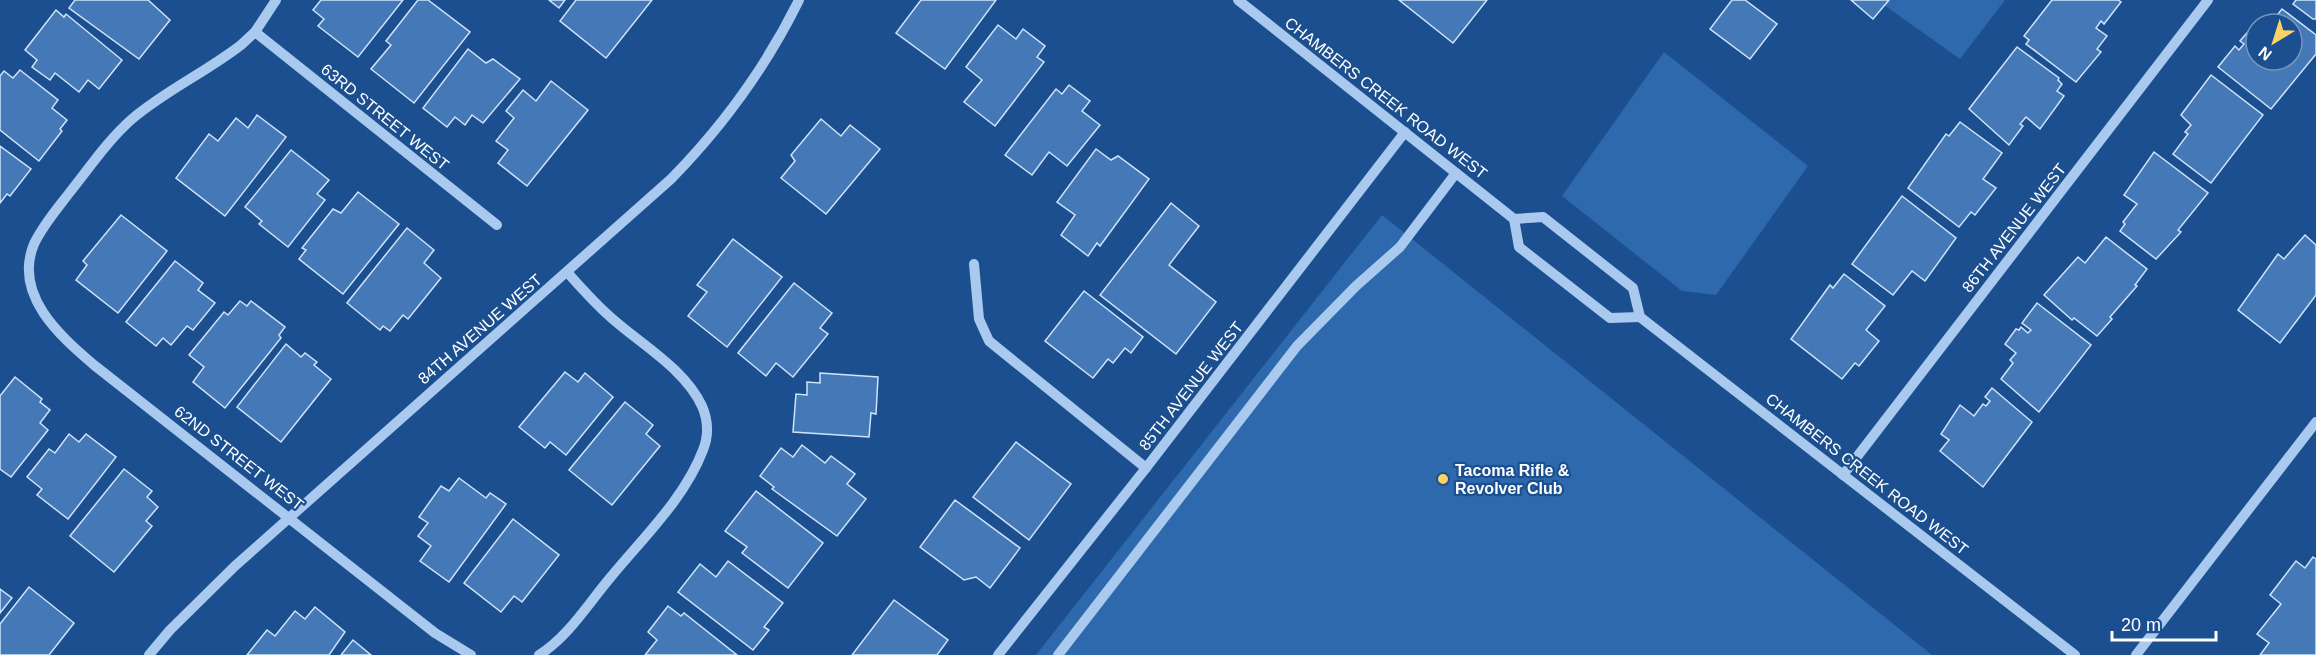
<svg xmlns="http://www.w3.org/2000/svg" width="2316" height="655" font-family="Helvetica,sans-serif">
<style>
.green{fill:#2e69ad}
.building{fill:#4478b7;stroke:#cfe3fa;stroke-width:1.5}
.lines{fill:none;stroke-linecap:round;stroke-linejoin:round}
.minor{stroke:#a9c9ee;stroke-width:10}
.poi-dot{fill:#ffd166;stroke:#1b4f8f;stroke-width:2}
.labels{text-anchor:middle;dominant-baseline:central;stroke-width:4.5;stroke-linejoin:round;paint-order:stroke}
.street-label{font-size:16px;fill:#fff;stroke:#1b4f8f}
.poi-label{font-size:16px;font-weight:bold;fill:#fff;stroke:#1b4f8f;text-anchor:start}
</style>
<rect width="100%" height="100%" fill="#1b4f8f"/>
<g class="green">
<polygon points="1877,0 2005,0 1960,59"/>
<polygon points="1664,52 1808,166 1716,295 1682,291 1562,196"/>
<polygon points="1382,215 1932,655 1036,655"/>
</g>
<g class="building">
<polygon points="75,0 148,0 170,20 139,59 69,8"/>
<polygon points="321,0 403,0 358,57 318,26 324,19 313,10"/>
<polygon points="418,0 428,0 470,32 414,103 371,69 391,45 386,41"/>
<polygon points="549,0 565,0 559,8"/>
<polygon points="576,0 652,0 606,58 560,21"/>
<polygon points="921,0 996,0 945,69 896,33"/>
<polygon points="1399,0 1487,0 1453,43"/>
<polygon points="1732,0 1745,0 1777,24 1750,59 1710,29"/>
<polygon points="1851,0 1889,0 1873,19"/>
<polygon points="2052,0 2118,0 2121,2 2104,24 2101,21 2096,28 2107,36 2097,49 2101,52 2076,82 2026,44 2029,40 2024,36"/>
<polygon points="2296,0 2316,0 2316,19 2313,19 2293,4"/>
<polygon points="2282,9 2316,35 2316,54 2271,109 2218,67 2235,46 2239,50 2244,44 2240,41 2252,27 2256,30 2256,60 2292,60 2292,24 2270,24"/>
<polygon points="56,10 64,17 66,14 122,60 99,89 88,80 79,92 55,73 50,80 32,67 37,60 25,50"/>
<polygon points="998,25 1016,39 1023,29 1045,46 1037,57 1044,62 995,126 964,102 982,80 966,67"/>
<polygon points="2017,47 2059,78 2058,80 2062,84 2057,91 2064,96 2040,129 2026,117 2020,124 2023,126 2009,145 1969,109"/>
<polygon points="468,49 486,63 493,59 520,79 483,123 472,115 465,125 455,117 447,127 423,108"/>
<polygon points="20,70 58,100 52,108 67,120 60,129 62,131 39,161 0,130 0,76 4,71 13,78"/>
<polygon points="2211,75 2263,115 2211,183 2173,154 2188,134 2185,132 2191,125 2181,115"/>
<polygon points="551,81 588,110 527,186 498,163 508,150 496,141 514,118 506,111 523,90 536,101"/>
<polygon points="1069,85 1090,101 1082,111 1100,125 1067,166 1049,152 1032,175 1005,155 1056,89 1062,94"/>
<polygon points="257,115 286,137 225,216 176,178 209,134 218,141 236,118 248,128"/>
<polygon points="821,119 841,136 850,125 880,149 826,214 781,178 795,161 791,155"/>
<polygon points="1960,122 2002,153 1983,179 1996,188 1975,215 1971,212 1959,227 1908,188 1946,134 1949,136"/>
<polygon points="0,146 31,169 10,196 7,194 0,203"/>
<polygon points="1096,149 1111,160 1118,156 1149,179 1100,246 1097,243 1088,256 1061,235 1075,215 1057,202"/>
<polygon points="291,150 329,180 317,194 325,200 288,247 259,224 262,221 245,207"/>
<polygon points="2154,152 2208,193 2178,230 2181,232 2156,259 2120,231 2125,224 2123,222 2137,204 2124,195"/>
<polygon points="358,192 399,224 343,294 299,259 306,250 302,248 333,209 341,213"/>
<polygon points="1902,196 1956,238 1925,281 1912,271 1893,295 1852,264"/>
<polygon points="1171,203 1199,226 1169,265 1216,302 1176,354 1100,295"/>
<polygon points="121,215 167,251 118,313 76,280 87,265 83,261"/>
<polygon points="407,228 434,250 424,263 441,278 408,319 403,315 390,331 383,326 380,330 347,303"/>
<polygon points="2305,235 2316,245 2316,295 2280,343 2238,310 2278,254 2284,259"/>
<polygon points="2106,237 2147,269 2135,285 2137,286 2110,317 2112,319 2097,336 2074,318 2072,320 2044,295 2078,257 2085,263"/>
<polygon points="733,239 782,277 727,347 688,316 707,292 697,285"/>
<polygon points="175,261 203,283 198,290 215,303 193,330 187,326 171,345 163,338 156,346 126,322"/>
<polygon points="1844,274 1885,306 1866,330 1879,341 1859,366 1855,363 1842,379 1791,339 1830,285 1833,288"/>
<polygon points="794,283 832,313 820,328 828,334 793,377 776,363 766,376 738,353"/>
<polygon points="1084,291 1143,337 1131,353 1125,348 1113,363 1108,359 1093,378 1045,341"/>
<polygon points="240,301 247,306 251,301 285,327 279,335 281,338 225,408 193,382 204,367 189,355 224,312 228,315"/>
<polygon points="2037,303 2091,345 2039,412 2001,379 2013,363 2010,360 2016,353 2005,344 2016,329 2019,330 2021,327 2028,333 2031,330 2022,323"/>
<polygon points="286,344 301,357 305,353 317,362 314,365 331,379 281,442 237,407"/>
<polygon points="565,372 578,382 585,373 613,397 566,455 550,442 545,448 519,427"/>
<polygon points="820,373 878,377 876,414 871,413 869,437 793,432 796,394 807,395 807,382 820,383"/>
<polygon points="15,377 42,399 40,402 50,410 40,423 48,430 11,477 0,469 0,396"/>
<polygon points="1992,388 2032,422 1983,487 1940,451 1949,440 1941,434 1960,405 1974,416 1983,404 1986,406 1990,401 1985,397"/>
<polygon points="625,402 653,425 646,434 660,446 612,505 569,470"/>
<polygon points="69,434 79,442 86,434 116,457 68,519 37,495 42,489 27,477 49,449 55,453"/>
<polygon points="1016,442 1071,484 1029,540 973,497"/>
<polygon points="802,445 825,463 831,456 855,474 847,484 866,499 837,536 772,489 774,487 760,476 781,448 793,457"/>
<polygon points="124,469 152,491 147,497 158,507 146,521 152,526 114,572 70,536"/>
<polygon points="459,478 486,498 490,493 506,504 449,582 420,561 431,546 418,536 428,523 419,517 441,486 449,491"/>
<polygon points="756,491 823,543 788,588 742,553 747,547 725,531"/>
<polygon points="955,500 1020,548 990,588 976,577 964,580 920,547"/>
<polygon points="513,519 559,555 522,602 514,596 501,612 464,583"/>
<polygon points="2313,557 2316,559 2316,655 2260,655 2269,643 2257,634 2281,604 2270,595 2296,561 2305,568"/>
<polygon points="728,561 783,603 764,627 769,630 753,650 678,592 700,564 716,577"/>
<polygon points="29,587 74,623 49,655 0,655 0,624"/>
<polygon points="0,589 12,598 0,613"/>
<polygon points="894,600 948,640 937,655 852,655"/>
<polygon points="668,606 681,616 684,613 737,655 645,655 657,640 648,632"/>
<polygon points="315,607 345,632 329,655 247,655 267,630 275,636 295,611 305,619"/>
<polygon points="353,640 371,655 341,655"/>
</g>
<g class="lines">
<g class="minor">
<path d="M276,0L255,32L241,45C206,72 165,91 132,119C108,140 90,167 70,192C57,209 43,225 34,244C13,295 60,336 94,365L435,633L471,655"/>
<polyline points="1238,0 1514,219 1519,247 1610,318 1640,317"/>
<polyline points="255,32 497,225"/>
<polyline points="1514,219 1543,217 1633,288 1640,317 2075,655"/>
<polyline points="974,264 979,319 989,341 1146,468"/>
<polyline points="1843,475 2208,0"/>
<path d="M149,655L170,630L235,566L671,179C723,126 766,67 799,0"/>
<path d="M539,655C568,637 588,604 610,578C642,539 685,498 703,450C709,435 708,420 702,406C685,370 644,346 615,321C597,306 582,289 567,272"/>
<polyline points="998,655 1146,468 1405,132"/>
<polyline points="1058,655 1297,346 1356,286 1400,247 1456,173"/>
<polyline points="2136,655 2316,422"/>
</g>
</g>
<circle class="poi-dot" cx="1443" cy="479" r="6"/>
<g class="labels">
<g class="street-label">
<text transform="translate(1386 98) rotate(38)">CHAMBERS CREEK ROAD WEST</text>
<text transform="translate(385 117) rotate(39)">63RD STREET WEST</text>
<text transform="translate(2014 228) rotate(-52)">86TH AVENUE WEST</text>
<text transform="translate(480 329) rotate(-41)">84TH AVENUE WEST</text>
<text transform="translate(1191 386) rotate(-52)">85TH AVENUE WEST</text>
<text transform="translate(239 458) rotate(38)">62ND STREET WEST</text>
<text transform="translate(1867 474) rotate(38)">CHAMBERS CREEK ROAD WEST</text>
</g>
<g class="poi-label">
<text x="1455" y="470">Tacoma Rifle &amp;<tspan x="1455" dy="18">Revolver Club</tspan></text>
</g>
</g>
<g transform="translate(2274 42) rotate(218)"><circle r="28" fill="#1b4f8f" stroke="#7695bc" stroke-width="1.5"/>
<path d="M0-4.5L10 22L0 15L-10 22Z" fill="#ffd166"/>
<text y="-9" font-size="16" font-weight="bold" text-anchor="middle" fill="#ffffff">N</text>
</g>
<path d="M2112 631v9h104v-9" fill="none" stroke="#ffffff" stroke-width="3"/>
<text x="2121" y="631" font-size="18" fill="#ffffff" stroke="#1b4f8f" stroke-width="4.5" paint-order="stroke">20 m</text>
</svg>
